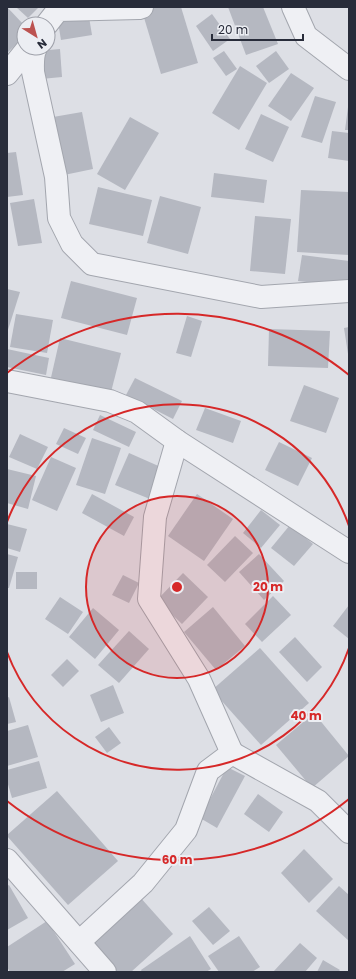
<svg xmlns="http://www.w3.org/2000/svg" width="356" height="979" font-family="Poppins,sans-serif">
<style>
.building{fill:#b5b8c1}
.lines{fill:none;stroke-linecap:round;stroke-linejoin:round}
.minor-casing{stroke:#a3a6ae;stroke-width:24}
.minor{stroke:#eff0f4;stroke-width:22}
.ring{fill:none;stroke:#d62828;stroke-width:2}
.centre{fill:#d62828;stroke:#eceef3;stroke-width:2}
.ring-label{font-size:12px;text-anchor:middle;font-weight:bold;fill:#d62828;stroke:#eceef3;stroke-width:4;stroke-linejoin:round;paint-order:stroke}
</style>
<rect width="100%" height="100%" fill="#dddfe5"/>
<g class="building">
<polygon points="7,7 24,25 24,37 7,53"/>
<polygon points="16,7 39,7 28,18"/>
<polygon points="157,7 181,7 198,63 161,74 142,11"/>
<polygon points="228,7 263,7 278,44 246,55"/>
<polygon points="88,11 92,35 61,40 57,16"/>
<polygon points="212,14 230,39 213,51 196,26"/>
<polygon points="60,49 62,77 41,79 38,51"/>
<polygon points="224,51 237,69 226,76 213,58"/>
<polygon points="276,51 289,69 269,83 256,66"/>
<polygon points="240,66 267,83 239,130 212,113"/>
<polygon points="291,73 314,88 291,121 268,106"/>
<polygon points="315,96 336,102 322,143 301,137"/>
<polygon points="348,107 349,107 349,130 345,130"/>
<polygon points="82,112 93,169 64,175 53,117"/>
<polygon points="261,114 289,127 273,162 245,149"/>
<polygon points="130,117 159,133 125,190 97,174"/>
<polygon points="332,131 349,133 349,161 328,158"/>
<polygon points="16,152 23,195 7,197 7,153"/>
<polygon points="214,173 267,180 264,203 211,197"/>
<polygon points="98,187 152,200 143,236 89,224"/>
<polygon points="301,190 349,192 349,255 297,252"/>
<polygon points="160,196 201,207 188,254 147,243"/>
<polygon points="34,199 42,243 18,246 10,203"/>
<polygon points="255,216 291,219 285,274 250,271"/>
<polygon points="302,255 349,261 349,287 298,281"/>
<polygon points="71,281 137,298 127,335 61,318"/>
<polygon points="7,289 20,292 7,333"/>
<polygon points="16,314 53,320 47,353 10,347"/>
<polygon points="187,316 202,321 191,357 176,353"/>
<polygon points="349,327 349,354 348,354 344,328"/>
<polygon points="269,329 330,331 328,368 268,366"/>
<polygon points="60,338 121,353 110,396 50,382"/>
<polygon points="7,349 49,358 46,375 7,367"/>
<polygon points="135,378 182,401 173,419 126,395"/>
<polygon points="304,385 339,398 326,433 290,421"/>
<polygon points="205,408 241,421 233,443 196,430"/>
<polygon points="100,415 136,432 129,447 93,430"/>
<polygon points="64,428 86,438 78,454 56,444"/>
<polygon points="20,434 48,447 37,469 9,457"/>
<polygon points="92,438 121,448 105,494 76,485"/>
<polygon points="279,442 312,458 298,486 265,470"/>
<polygon points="129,453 163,468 150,499 115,485"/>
<polygon points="51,457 76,468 57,511 32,500"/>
<polygon points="7,469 36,476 28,509 7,503"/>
<polygon points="92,494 134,517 124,536 82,513"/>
<polygon points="197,494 233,519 204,561 168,536"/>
<polygon points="261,510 280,525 261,548 243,533"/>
<polygon points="7,524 27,529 20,552 7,548"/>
<polygon points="290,525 313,544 294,566 271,548"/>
<polygon points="235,536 253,553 225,582 207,565"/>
<polygon points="7,554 18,557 9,588 7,588"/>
<polygon points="259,554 284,581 264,600 239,572"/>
<rect x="16" y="572" width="21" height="17"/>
<polygon points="183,573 208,597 182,624 157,600"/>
<polygon points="123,575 139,583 129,603 112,595"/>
<polygon points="273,596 291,615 262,642 245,624"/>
<polygon points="60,597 83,612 68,634 45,619"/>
<polygon points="349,605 349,639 333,626"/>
<polygon points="213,607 245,646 216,670 184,632"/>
<polygon points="93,608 119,630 95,659 69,637"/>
<polygon points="129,631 149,649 119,683 98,665"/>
<polygon points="295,637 322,667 307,682 279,652"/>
<polygon points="260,648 309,703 261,745 212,690"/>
<polygon points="67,659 79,671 63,687 51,675"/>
<polygon points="113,685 124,713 101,722 90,695"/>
<polygon points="9,697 16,722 7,724 7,698"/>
<polygon points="314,713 349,756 312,788 276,745"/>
<polygon points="28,725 38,757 7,766 7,731"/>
<polygon points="109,727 121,743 107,753 95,737"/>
<polygon points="39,761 47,788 12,798 7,781 7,770"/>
<polygon points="227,767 245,776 217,828 200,818"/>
<polygon points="57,791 118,861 68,905 7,836 7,835"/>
<polygon points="258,794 283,812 269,832 244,814"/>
<polygon points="304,849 333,879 309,903 281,873"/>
<polygon points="9,885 28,918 7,930 7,886"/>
<polygon points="339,886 349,895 349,941 316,911"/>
<polygon points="139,896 173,934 131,972 117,972 89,941"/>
<polygon points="209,907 230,931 213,945 192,921"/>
<polygon points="47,921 75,964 62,972 10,972 7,967 7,947"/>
<polygon points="190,936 211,969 206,972 142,972 141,970"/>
<polygon points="239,936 260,967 252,972 219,972 208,956"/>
<polygon points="300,943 317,958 305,972 273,972"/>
<polygon points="323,960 340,970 338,972 317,972"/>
</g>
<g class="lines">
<defs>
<g id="minor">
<polyline points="293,7 306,36 349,69"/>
<polyline points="47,24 58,10 139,8 142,7"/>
<path d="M36,48C32,55 33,64 33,72L56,177L59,218L72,244L92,264L261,297L349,291"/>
<polyline points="7,74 28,48"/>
<polyline points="7,381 110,401 137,412 177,441 349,552"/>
<polyline points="177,441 155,517 149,599 199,679 232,753"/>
<polyline points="7,860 105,972"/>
<polyline points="79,942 143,883 186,830 208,771 232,753 318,801 349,832"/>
</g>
</defs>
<use href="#minor" class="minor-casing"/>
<use href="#minor" class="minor"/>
</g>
<circle cx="177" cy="587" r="91" fill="#d62828" fill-opacity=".12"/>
<g class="ring">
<circle cx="177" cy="587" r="91"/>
<path d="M349 648A182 182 0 0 1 7 652M7 522A182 182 0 0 1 349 526"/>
<path d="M349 799A273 273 0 0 1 7 801M7 373A273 273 0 0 1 349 375"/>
</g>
<circle cx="177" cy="587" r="6" class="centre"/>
<g class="ring-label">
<text x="268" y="591">20 m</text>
<text x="306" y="720">40 m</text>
<text x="177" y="864">60 m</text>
</g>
<rect width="356" height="979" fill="none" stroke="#282c3a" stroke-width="16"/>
<g transform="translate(36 36) rotate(143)"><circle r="19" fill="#eceef3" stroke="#9ea0a9"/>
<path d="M0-3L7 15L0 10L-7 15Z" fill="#bc5250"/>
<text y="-6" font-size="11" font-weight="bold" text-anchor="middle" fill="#282c3a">N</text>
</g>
<path d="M212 34v6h91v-6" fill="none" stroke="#282c3a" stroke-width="2"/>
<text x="218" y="34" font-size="12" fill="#282c3a" stroke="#eceef3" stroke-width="3" paint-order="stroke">20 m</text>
</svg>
